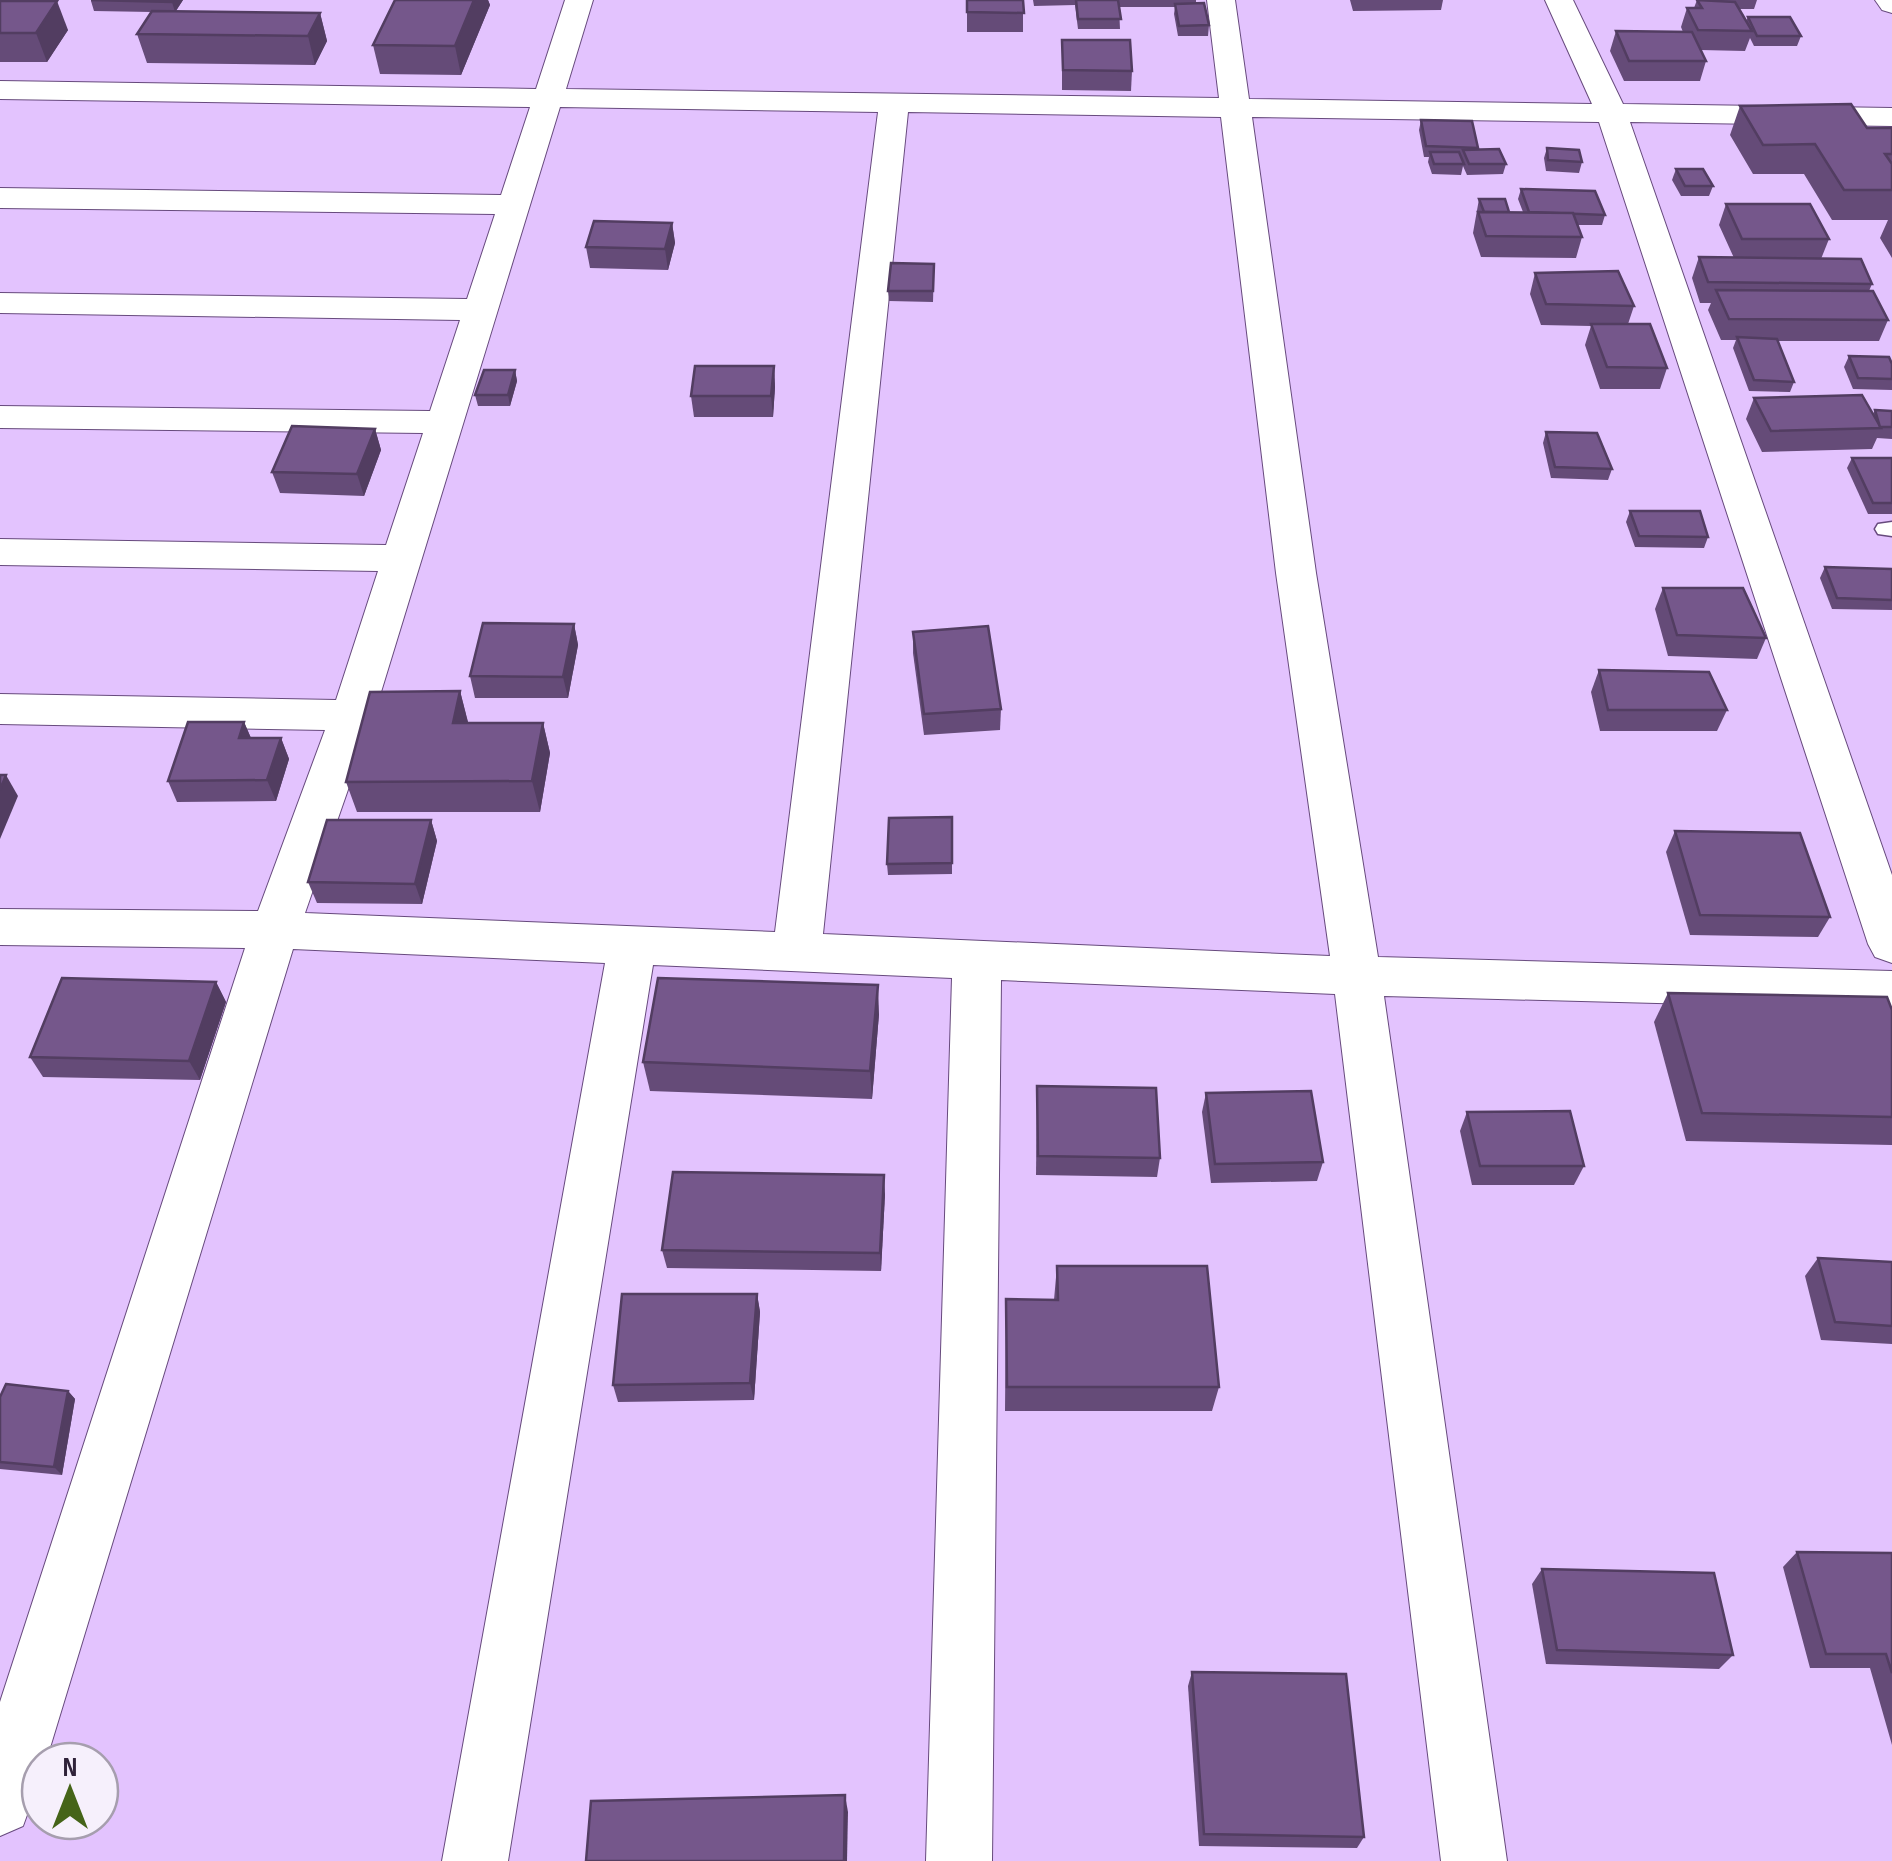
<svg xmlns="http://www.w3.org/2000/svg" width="1892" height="1861" font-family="'Sofia Sans Condensed',sans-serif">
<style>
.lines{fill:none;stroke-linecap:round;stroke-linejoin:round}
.lane-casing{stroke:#674a7d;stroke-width:3}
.street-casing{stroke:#674a7d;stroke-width:2}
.lane{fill:#fff;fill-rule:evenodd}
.street{fill:#fff;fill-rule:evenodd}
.wall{fill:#654b78}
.shaded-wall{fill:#523d61}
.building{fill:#75578b;stroke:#523d61;stroke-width:2.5}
</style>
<rect width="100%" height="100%" fill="#e3c3fe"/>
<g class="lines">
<defs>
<polygon id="lane" points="1892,522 1892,536 1878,534 1875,529 1878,524"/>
<g id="street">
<path d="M565,0H593L566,89L1219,98L1207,0H1235L1249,99L1592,104L1545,0H1573L1623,104L1892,108V126L1630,122L1892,875V963L1875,957L1868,944L1599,122L1252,117L1316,573L1378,957L1892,971V1009L1384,996L1507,1861H1441L1335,994L1001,980L992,1861H926L952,978L653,965L508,1861H442L605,963L293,949L46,1761H40V1779L23,1826L0,1836V1702L245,948L0,945V909L258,911L325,730L0,724V694L336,700L378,571L0,565V539L386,545L423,433L0,428V406L430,411L460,320L0,313V293L467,299L495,214L0,208V188L501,195L530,107L0,99V81L536,89ZM560,107L878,112L775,932L305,913L374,715ZM908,112L1221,117L1276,573L1330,956L823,934Z"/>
<polygon points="1875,0 1892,0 1892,13 1882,10"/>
</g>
</defs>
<use href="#lane" class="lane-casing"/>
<use href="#street" class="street-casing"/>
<use href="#lane" class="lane"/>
<use href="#street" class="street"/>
</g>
<g class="wall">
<polygon points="183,0 176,11 320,13 327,41 315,65 147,63 137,34 152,12 94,11 91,1"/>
<polygon points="395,0 488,0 490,5 461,75 380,74 373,45"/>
<rect x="967" y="0" width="56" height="32"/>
<polygon points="1033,0 1196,0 1196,3 1209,25 1208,36 1178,36 1174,14 1175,7 1119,7 1120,29 1078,29 1075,5 1034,6"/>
<polygon points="1350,0 1443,0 1441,10 1353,11"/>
<polygon points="1697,0 1757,0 1754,9 1739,9 1746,21 1748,17 1801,36 1797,46 1754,46 1750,38 1745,51 1701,50 1706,61 1700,81 1624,81 1610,51 1616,31 1683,32 1681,27 1687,8 1694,8"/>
<polygon points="0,1 68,30 47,62 0,62"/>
<polygon points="1062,40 1132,71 1131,91 1062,90"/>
<polygon points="1740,106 1867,128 1892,128 1892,258 1880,238 1888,220 1832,220 1804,174 1753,174 1730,135"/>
<polygon points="1421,120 1506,164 1503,174 1467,175 1463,166 1461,175 1432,174 1428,162 1429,157 1424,157 1419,130"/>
<polygon points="1547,148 1582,162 1579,173 1546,171 1544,158"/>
<polygon points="1676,169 1713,186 1709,196 1681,196 1672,180"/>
<polygon points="1521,189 1605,215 1602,225 1577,225 1582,237 1576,258 1481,257 1473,233 1479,199 1509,212 1523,212 1518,199"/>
<polygon points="1726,204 1829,239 1821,259 1872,284 1869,291 1888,320 1879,341 1778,341 1794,382 1790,392 1749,391 1733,348 1736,340 1721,340 1708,310 1711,303 1700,303 1692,278 1699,257 1734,258 1719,225"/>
<polygon points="672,223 675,243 668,270 590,268 586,247"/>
<polygon points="934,264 933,302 889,301 888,291"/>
<polygon points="1535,273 1634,306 1628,324 1667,368 1660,389 1600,389 1585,345 1591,326 1541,325 1530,294"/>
<polygon points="1849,356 1892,364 1892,390 1853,389 1844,367"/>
<polygon points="774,366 775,387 773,417 694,417 691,396"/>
<polygon points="515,370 517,381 510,406 478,406 475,395"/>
<polygon points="1754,398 1873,414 1875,410 1892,411 1892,439 1877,438 1872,449 1762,452 1746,419"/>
<polygon points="375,429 381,450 364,496 280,493 272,472"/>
<polygon points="1546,432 1612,469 1608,480 1551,478 1543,443"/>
<polygon points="1852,458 1892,458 1892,514 1868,514 1847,468"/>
<polygon points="1630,511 1708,537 1704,548 1635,547 1626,522"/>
<polygon points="1825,567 1892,569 1892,610 1832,609 1820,578"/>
<polygon points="1663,588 1766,638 1757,659 1668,656 1655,609"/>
<polygon points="574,624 578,645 568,698 475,698 470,676"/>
<polygon points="913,632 1001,709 1000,730 924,735 913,653"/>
<polygon points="1599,670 1727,710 1717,731 1600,731 1591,692"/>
<polygon points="460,691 468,723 543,723 550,753 540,812 357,812 346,782"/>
<polygon points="244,722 251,738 281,738 289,759 276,801 177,802 168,781"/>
<polygon points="952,817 952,874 888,875 887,864"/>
<polygon points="431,820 437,841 422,904 317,903 308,882"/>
<polygon points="1675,831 1830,917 1818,937 1690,935 1666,852"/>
<polygon points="216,982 226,1002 200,1080 43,1077 30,1057"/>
<polygon points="1668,993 1892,1010 1892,1145 1686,1141 1654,1022"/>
<polygon points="879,1014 872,1099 650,1091 643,1062"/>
<polygon points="1037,1086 1160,1158 1157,1177 1036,1175"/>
<polygon points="1206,1093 1323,1162 1317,1181 1211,1183 1202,1112"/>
<polygon points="1467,1112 1584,1166 1574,1185 1472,1185 1460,1131"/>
<polygon points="885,1194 881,1271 667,1268 662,1250"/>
<polygon points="1818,1258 1892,1262 1892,1344 1821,1340 1805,1276"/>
<polygon points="1057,1266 1219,1387 1212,1411 1005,1411 1006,1299 1054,1300"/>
<polygon points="757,1294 760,1312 754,1400 618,1402 613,1385"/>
<polygon points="68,1391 75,1399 62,1475 0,1469 0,1397"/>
<polygon points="1797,1552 1892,1553 1892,1745 1870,1668 1810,1668 1783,1567"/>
<polygon points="1542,1569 1733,1655 1719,1669 1546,1664 1532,1584"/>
<polygon points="1192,1672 1364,1837 1357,1848 1199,1846 1188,1686"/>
</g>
<g class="shaded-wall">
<polygon points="173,0 183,0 175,12 172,2"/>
<polygon points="474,0 488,0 490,5 461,75 455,46"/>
<polygon points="57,1 68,30 47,62 36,33"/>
<polygon points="320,13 327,41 315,65 308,36"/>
<polygon points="672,223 675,243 668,270 665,249"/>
<polygon points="774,366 775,387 773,417 771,396"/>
<polygon points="515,370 517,381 510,406 508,395"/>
<polygon points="375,429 381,450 364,496 357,474"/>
<polygon points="574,624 578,645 568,698 563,677"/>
<polygon points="460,691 468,722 462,754 453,723"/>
<polygon points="244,722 253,743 239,738"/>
<polygon points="543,723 550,753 540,812 532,781"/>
<polygon points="281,738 289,759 276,801 267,780"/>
<polygon points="6,775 18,796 0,839 0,790"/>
<polygon points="431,820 437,841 422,904 415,884"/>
<polygon points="216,982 226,1002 200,1080 189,1061"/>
<polygon points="878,985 879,1014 872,1099 870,1071"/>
<polygon points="884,1175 885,1194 881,1271 880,1253"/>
<polygon points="757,1294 760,1312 754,1400 750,1383"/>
<polygon points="68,1391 75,1399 62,1475 54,1467"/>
<polygon points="845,1795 848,1812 847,1861 844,1861"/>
</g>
<g class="building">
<polygon points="91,0 173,0 172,2"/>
<polygon points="395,0 474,0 455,46 373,45"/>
<polygon points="967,0 1023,0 1024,13 967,12"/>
<polygon points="1076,0 1118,0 1121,19 1078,19"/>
<polygon points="1697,0 1735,2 1752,31 1698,30 1687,8 1702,8"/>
<polygon points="0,1 57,1 36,33 0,33"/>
<polygon points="1204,3 1209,25 1179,26 1175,4"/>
<polygon points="152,11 320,13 308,36 137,34"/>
<polygon points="1748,17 1790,17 1801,36 1757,36"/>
<polygon points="1616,31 1692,32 1706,61 1629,61"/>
<polygon points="1062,40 1130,40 1132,71 1063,70"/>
<polygon points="1851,104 1867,128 1892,128 1892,154 1885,154 1892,164 1892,190 1844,190 1815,144 1763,145 1740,106"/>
<polygon points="1421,120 1472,121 1478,148 1426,146"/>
<polygon points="1547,148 1579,150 1582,162 1548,160"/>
<polygon points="1499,149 1506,164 1469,164 1463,150"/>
<polygon points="1430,152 1459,152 1464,164 1434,164"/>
<polygon points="1676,169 1703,169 1713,186 1685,186"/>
<polygon points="1521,189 1595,191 1605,215 1529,212"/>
<polygon points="1479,199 1505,199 1509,212 1484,212"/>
<polygon points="1726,204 1810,204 1829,239 1742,239"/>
<polygon points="1478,212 1573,213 1582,237 1486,236"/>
<polygon points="594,221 672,223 665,249 586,247"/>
<polygon points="1699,257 1861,259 1872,284 1708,282"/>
<polygon points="891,263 934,264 933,291 888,291"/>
<polygon points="1618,271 1634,306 1546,304 1535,273"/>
<polygon points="1716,290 1873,291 1888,320 1729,319"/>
<polygon points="1591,324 1650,324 1667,368 1607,367"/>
<polygon points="1737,337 1777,339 1794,382 1754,380"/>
<polygon points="1849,356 1889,357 1892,364 1892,379 1858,378"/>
<polygon points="695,366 774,366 771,396 691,396"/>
<polygon points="484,370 515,370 508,395 475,395"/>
<polygon points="1862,395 1881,428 1771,431 1754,398"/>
<polygon points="1875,410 1892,411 1892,427 1880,427"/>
<polygon points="292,426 375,429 357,474 272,472"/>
<polygon points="1546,432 1597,433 1612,469 1555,467"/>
<polygon points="1852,458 1892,458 1892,503 1873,503"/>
<polygon points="1630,511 1700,511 1708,537 1639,536"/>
<polygon points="1825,567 1892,569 1892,600 1837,598"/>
<polygon points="1663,588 1743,588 1766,638 1677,635"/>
<polygon points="483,623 574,624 563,677 470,676"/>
<polygon points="988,626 1001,709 924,714 913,632"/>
<polygon points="1599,670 1709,672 1727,710 1608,710"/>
<polygon points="460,691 453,723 543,723 532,781 346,782 370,692"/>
<polygon points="188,722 244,722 239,738 281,738 267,780 168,781"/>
<polygon points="0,775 6,775 0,790"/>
<polygon points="952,817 952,863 887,864 889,818"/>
<polygon points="327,820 431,820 415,884 308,882"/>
<polygon points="1675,831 1800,833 1830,917 1700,915"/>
<polygon points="62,978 216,982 189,1061 30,1057"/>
<polygon points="658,978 878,985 870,1071 643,1062"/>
<polygon points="1668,993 1887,997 1892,1010 1892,1117 1702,1113"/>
<polygon points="1037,1086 1156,1088 1160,1158 1038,1156"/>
<polygon points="1311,1091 1323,1162 1215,1164 1206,1093"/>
<polygon points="1570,1111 1584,1166 1480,1166 1467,1112"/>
<polygon points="673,1172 884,1175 880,1253 662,1250"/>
<polygon points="1818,1258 1892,1262 1892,1326 1835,1322"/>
<polygon points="1057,1266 1207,1266 1219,1387 1007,1387 1006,1299 1058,1300"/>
<polygon points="622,1294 757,1294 750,1383 613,1385"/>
<polygon points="6,1384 68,1391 54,1467 0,1462 0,1397"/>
<polygon points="1797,1552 1892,1553 1892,1673 1886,1654 1826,1654"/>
<polygon points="1542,1569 1714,1573 1733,1655 1557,1650"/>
<polygon points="1192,1672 1346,1674 1364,1837 1204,1834"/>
<polygon points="845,1795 844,1861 586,1861 591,1801"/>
</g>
<g transform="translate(70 1791)"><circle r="48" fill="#f6f0fc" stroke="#a69eae" stroke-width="2.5"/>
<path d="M0-8L18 38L0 25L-18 38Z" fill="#456419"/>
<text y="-15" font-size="28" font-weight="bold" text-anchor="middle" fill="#2f2239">N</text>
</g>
</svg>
